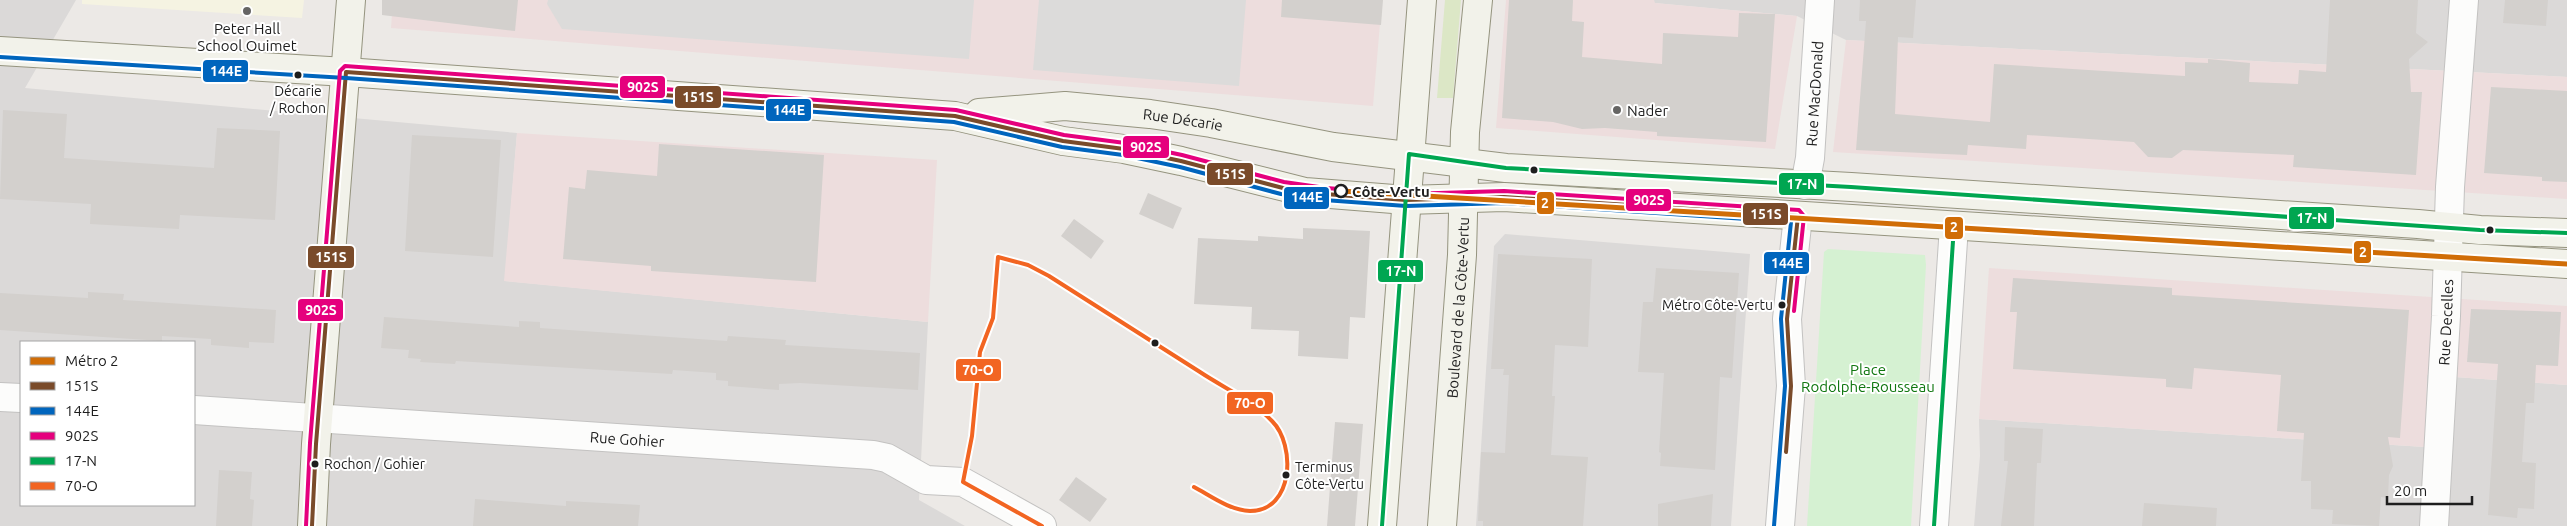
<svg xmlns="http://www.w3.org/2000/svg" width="2567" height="526" font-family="Ubuntu,sans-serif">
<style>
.residential{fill:#dbd9d8;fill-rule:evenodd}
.commercial{fill:#eddddd}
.education{fill:#f5f3e2}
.grass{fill:#dce7c6}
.park{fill:#d5f1d2}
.parking{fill:#dcdbda}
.building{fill:#d3d0cd}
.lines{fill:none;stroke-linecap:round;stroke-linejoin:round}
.street-casing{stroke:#c3c2c1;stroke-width:30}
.secondary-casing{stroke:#95947f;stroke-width:30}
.street{stroke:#fcfcfb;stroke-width:28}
.secondary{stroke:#f2f2ea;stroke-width:28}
.bus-1-casing{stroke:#fff;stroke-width:8}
.bus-2-casing{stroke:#fff;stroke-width:8}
.bus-3-casing{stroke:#fff;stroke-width:8}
.bus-4-casing{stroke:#fff;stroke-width:8}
.bus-5-casing{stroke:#fff;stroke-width:8}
.bus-1{stroke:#7a4b2a;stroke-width:4}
.bus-2{stroke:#0065bd;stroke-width:4}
.bus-3{stroke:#e5007d;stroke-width:4}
.bus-4{stroke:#00a651;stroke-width:4}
.bus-5{stroke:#f26522;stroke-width:4}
.metro-1-casing{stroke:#fff;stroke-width:9}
.metro-1{stroke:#d06d07;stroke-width:5}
.poi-dot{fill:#666564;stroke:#fff;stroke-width:2}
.bus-dot{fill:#1e1e1e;stroke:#fff;stroke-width:2}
.stop-dot{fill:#fff;stroke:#1e1e1e;stroke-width:2.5}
.labels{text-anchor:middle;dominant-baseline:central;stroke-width:4;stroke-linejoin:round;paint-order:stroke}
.bus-label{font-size:14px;fill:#1e1e1e;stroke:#fff;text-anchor:start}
.poi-label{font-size:15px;fill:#1e1e1e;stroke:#fff}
.street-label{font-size:15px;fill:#1e1e1e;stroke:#fff}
.stop-label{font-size:15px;font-weight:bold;fill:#1e1e1e;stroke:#fff;text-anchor:start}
.park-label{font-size:15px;fill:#107710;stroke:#fff}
.line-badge{stroke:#fff;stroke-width:2}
.badge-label{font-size:14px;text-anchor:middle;font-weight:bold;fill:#fff}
</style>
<rect width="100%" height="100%" fill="#ece9e6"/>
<g class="residential">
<path d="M0,0H76L25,88L517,133L505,281L928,322L919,500L965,526H0ZM21,342H194V505H21Z"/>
<polygon points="1654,0 2567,0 2567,77 1846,40 1797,16 1654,3"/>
<polygon points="1505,234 1750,254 1731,526 1476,526 1494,246"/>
<polygon points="2427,375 2567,385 2567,526 1974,526 1980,456 1979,419 2425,447"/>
</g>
<g class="commercial">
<polygon points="393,0 1382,0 1373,106 391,28"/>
<polygon points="1506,0 1654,0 1655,3 1797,16 1775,149 1496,128"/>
<polygon points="1846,40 2567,77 2567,199 1833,152"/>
<polygon points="517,133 937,160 928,322 504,281"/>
<polygon points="1989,268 2567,306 2567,385 2427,375 2425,447 1979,419"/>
</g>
<polygon class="education" points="82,0 304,0 302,18 82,4"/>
<polygon class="grass" points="1445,0 1461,0 1453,98 1437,98"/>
<polygon class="park" points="1828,249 1925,255 1926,265 1911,526 1807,526 1824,252"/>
<g class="parking">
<polygon points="548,0 974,0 969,59 562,29 547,4"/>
<polygon points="1039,0 1246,0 1239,86 1033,70"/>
</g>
<g class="building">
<polygon points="382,0 518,0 515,31 382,15"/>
<polygon points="1282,0 1383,0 1381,25 1281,17"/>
<polygon points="1509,0 1573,0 1572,21 1584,22 1582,57 1662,64 1663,33 1738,37 1739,13 1775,14 1766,142 1657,136 1657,132 1605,128 1582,129 1553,122 1502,118"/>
<polygon points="1860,0 1916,0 1913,38 1898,37 1895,114 1990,122 1994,64 2185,76 2185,62 2208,63 2208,59 2250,63 2249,82 2298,84 2299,70 2326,72 2330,0 2418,0 2416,33 2428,42 2409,59 2411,92 2422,92 2416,175 2293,167 2294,155 2183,150 2172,158 2148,157 2134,142 2027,135 2026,149 1968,145 1967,155 1856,150 1866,21 1859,21"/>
<polygon points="2505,0 2548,0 2546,26 2503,23"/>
<polygon points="2491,87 2567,91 2567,182 2542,181 2542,177 2484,173"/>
<polygon points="3,110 67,114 64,158 214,168 217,128 280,131 275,220 180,215 179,229 90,224 91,204 0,199"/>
<polygon points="412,135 501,140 493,257 405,251"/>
<polygon points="659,144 824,155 816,282 651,271 651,266 563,259 569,187 585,189 587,170 657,176"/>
<polygon points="1148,193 1182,208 1173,229 1139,214"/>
<polygon points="1074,219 1104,241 1091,259 1061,236"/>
<polygon points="1303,228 1370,231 1365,318 1350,317 1348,359 1298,356 1299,331 1251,329 1252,307 1194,304 1198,238 1258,241 1258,236 1303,239"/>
<polygon points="1498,254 1592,259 1588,347 1555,345 1552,396 1555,396 1551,455 1588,457 1583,526 1483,526 1483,521 1478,521 1481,452 1505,453 1509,375 1503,375 1504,369 1491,369"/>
<polygon points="1656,268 1739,273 1732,378 1720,377 1715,470 1660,466 1661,453 1659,452 1664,373 1638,372 1643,302 1653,302"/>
<polygon points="2013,278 2172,288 2172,295 2409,310 2400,438 2388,437 2393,466 2389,475 2388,498 2381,497 2379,526 2332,524 2333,510 2311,509 2311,481 2301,481 2304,433 2277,431 2281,375 2194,368 2192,389 2166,387 2166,379 2013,369 2017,312 2010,312"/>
<polygon points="88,292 124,294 123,300 276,310 274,343 249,342 249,348 211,345 211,339 162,336 162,341 0,330 0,293 88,298"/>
<polygon points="2471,309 2561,312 2558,366 2536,365 2534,403 2526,403 2522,462 2536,463 2534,509 2518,508 2517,518 2488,515 2498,364 2467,362"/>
<polygon points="384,317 519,327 519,321 540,322 540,328 727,341 728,336 786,340 785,345 920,353 918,390 800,383 779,384 779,390 728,386 728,381 716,380 716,373 673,370 672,374 456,361 455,364 420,362 421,359 408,358 409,350 381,348"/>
<polygon points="1335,422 1363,424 1355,526 1327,526"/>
<polygon points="2005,427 2043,429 2041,463 2037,463 2034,526 2001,526 2008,461 2004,461"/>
<polygon points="219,470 252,472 250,499 254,500 252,526 216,526"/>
<polygon points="1076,477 1107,499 1090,522 1059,500"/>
<polygon points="1713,494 1711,526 1658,526 1658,504"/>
<polygon points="475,499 566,506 566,501 640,505 638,526 473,526"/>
<polygon points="2144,503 2217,508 2216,526 2142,526"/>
</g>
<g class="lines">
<defs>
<g id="street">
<path id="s1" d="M1805,185L1810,158L1820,0"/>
<polyline points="0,397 21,398"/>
<path id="s2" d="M194,410L873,455L887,458L926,480L963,482L1042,526"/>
<polyline points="1780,526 1791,386 1787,319 1798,216"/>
<polyline points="1934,526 1954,226"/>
<path id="s3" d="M2434,526L2446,316L2450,187L2464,0"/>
</g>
<g id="secondary">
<polyline points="0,51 346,72 955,116 1063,141 1124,149 1181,161 1305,192 1406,200 1504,197 2567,264"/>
<path id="s4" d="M979,113L1065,106L1150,114L1211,123L1333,147L1506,168L1851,187L2418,224L2480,230L2567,233"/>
<polyline points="312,526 316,444 351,0"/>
<polyline points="1382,526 1422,0"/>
<path id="s5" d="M1442,526L1462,255L1465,132L1478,0"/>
</g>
</defs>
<use href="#street" class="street-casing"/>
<use href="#secondary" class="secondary-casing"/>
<use href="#street" class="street"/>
<use href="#secondary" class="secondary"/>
<defs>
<polyline id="bus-1" points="312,526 316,444 346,72 955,116 1063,141 1124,149 1181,161 1283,188 1325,194 1406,200 1504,197 1798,216 1787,319 1791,386 1786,452"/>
<polyline id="bus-2" points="0,57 346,78 954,122 1062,147 1123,155 1180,167 1281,194 1324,200 1406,206 1504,203 1791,222 1781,319 1785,386 1774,526"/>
<polyline id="bus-3" points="306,526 310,443 340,71 345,66 956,110 1064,135 1125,143 1182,155 1284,182 1326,188 1406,194 1504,191 1799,210 1804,216 1794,311"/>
<g id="bus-4">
<polyline points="1382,526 1409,154 1506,168 1851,187 2480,230 2567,233"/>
<polyline points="1934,526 1954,226"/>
</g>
<path id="bus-5" d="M1042,526L963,482L972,436L980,352L993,318L998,257L1028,265L1049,276C1099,308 1150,340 1200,372C1224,388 1252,400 1272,421C1296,445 1294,511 1250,511C1229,510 1211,496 1194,487"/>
</defs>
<use href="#bus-1" class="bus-1-casing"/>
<use href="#bus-2" class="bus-2-casing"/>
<use href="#bus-3" class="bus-3-casing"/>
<use href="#bus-4" class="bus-4-casing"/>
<use href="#bus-5" class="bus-5-casing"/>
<use href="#bus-1" class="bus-1"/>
<use href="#bus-2" class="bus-2"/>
<use href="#bus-3" class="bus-3"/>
<use href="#bus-4" class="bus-4"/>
<use href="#bus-5" class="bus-5"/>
<defs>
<polyline id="metro-1" points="1341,191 2567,264"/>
</defs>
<use href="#metro-1" class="metro-1-casing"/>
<use href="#metro-1" class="metro-1"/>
</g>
<g class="poi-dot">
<circle cx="247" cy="11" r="5"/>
<circle cx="1617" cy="110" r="5"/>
</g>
<g class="bus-dot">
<circle cx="298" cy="75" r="4.5"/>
<circle cx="1534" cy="170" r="4.5"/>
<circle cx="2490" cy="230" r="4.5"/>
<circle cx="1782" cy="305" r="4.5"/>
<circle cx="1155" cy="343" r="4.5"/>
<circle cx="315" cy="464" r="4.5"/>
<circle cx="1286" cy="475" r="4.5"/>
</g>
<circle class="stop-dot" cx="1341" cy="191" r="6"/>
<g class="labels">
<g class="bus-label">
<text x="298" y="91" text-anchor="middle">Décarie<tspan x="298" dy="17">/ Rochon</tspan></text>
<text x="1773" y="305" text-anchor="end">Métro Côte-Vertu</text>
<text x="324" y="464">Rochon / Gohier</text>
<text x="1295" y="467">Terminus<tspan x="1295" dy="17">Côte-Vertu</tspan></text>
</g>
<g class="poi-label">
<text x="247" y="28">Peter Hall<tspan x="247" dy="17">School Ouimet</tspan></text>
<text x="1627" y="110" text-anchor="start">Nader</text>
</g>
<g class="street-label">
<text stroke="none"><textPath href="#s1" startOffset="92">Rue MacDonald</textPath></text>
<text stroke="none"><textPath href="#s4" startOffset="205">Rue Décarie</textPath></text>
<text stroke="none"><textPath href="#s5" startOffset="219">Boulevard de la Côte-Vertu</textPath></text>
<text stroke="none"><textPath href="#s3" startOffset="204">Rue Decelles</textPath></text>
<text stroke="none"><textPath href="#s2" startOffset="434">Rue Gohier</textPath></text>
</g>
<g class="stop-label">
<text x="1352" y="191">Côte-Vertu</text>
</g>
<g class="park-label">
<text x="1868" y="369">Place<tspan x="1868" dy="17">Rodolphe-Rousseau</tspan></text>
</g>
</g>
<g class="line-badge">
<rect x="202" y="59" width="47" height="24" rx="5" fill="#0065bd"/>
<rect x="619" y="75" width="47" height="24" rx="5" fill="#e5007d"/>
<rect x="674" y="85" width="48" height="24" rx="5" fill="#7a4b2a"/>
<rect x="765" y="98" width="47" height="24" rx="5" fill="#0065bd"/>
<rect x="1122" y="135" width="48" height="24" rx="5" fill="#e5007d"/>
<rect x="1206" y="162" width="48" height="24" rx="5" fill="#7a4b2a"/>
<rect x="1778" y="172" width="47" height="24" rx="5" fill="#00a651"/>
<rect x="1283" y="186" width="47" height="24" rx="5" fill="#0065bd"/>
<rect x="1625" y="188" width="47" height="24" rx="5" fill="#e5007d"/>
<rect x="1536" y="191" width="19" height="24" rx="5" fill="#d06d07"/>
<rect x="1742" y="202" width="47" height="24" rx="5" fill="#7a4b2a"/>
<rect x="2288" y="206" width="47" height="24" rx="5" fill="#00a651"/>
<rect x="1944" y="216" width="20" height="24" rx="5" fill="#d06d07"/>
<rect x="2353" y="240" width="19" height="24" rx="5" fill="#d06d07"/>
<rect x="307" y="245" width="48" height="24" rx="5" fill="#7a4b2a"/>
<rect x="1763" y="251" width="47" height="24" rx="5" fill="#0065bd"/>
<rect x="1377" y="259" width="47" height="24" rx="5" fill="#00a651"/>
<rect x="297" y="298" width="47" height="24" rx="5" fill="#e5007d"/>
<rect x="955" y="358" width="47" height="24" rx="5" fill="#f26522"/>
<rect x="1226" y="391" width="48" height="24" rx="5" fill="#f26522"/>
</g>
<g class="badge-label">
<text x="226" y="76">144E</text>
<text x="643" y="92">902S</text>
<text x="698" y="102">151S</text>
<text x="789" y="115">144E</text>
<text x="1146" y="152">902S</text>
<text x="1230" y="179">151S</text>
<text x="1802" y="189">17-N</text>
<text x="1307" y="202">144E</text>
<text x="1649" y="205">902S</text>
<text x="1545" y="208">2</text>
<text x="1766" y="219">151S</text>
<text x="2312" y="223">17-N</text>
<text x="1954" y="232">2</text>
<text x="2363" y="257">2</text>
<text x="331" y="262">151S</text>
<text x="1787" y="268">144E</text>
<text x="1401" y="276">17-N</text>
<text x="321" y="315">902S</text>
<text x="978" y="375">70-O</text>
<text x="1250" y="408">70-O</text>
</g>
<rect x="20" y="341" width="175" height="165" fill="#ffffff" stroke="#a5a5a5"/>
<rect x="30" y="357" width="25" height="8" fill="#d06d07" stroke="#a5a5a5"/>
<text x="65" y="366" font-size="15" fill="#1e1e1e">Métro 2</text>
<rect x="30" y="382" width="25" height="8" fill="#7a4b2a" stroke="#a5a5a5"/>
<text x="65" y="391" font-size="15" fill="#1e1e1e">151S</text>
<rect x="30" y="407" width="25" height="8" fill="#0065bd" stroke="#a5a5a5"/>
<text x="65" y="416" font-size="15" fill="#1e1e1e">144E</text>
<rect x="30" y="432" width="25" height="8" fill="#e5007d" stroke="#a5a5a5"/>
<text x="65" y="441" font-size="15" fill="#1e1e1e">902S</text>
<rect x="30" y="457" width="25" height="8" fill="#00a651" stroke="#a5a5a5"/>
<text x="65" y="466" font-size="15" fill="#1e1e1e">17-N</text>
<rect x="30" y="482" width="25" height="8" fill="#f26522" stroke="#a5a5a5"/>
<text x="65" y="491" font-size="15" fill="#1e1e1e">70-O</text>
<path d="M2387 496v8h85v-8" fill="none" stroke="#1e1e1e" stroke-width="2.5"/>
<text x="2394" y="496" font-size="15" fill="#1e1e1e" stroke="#ffffff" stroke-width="4" paint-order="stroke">20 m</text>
</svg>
